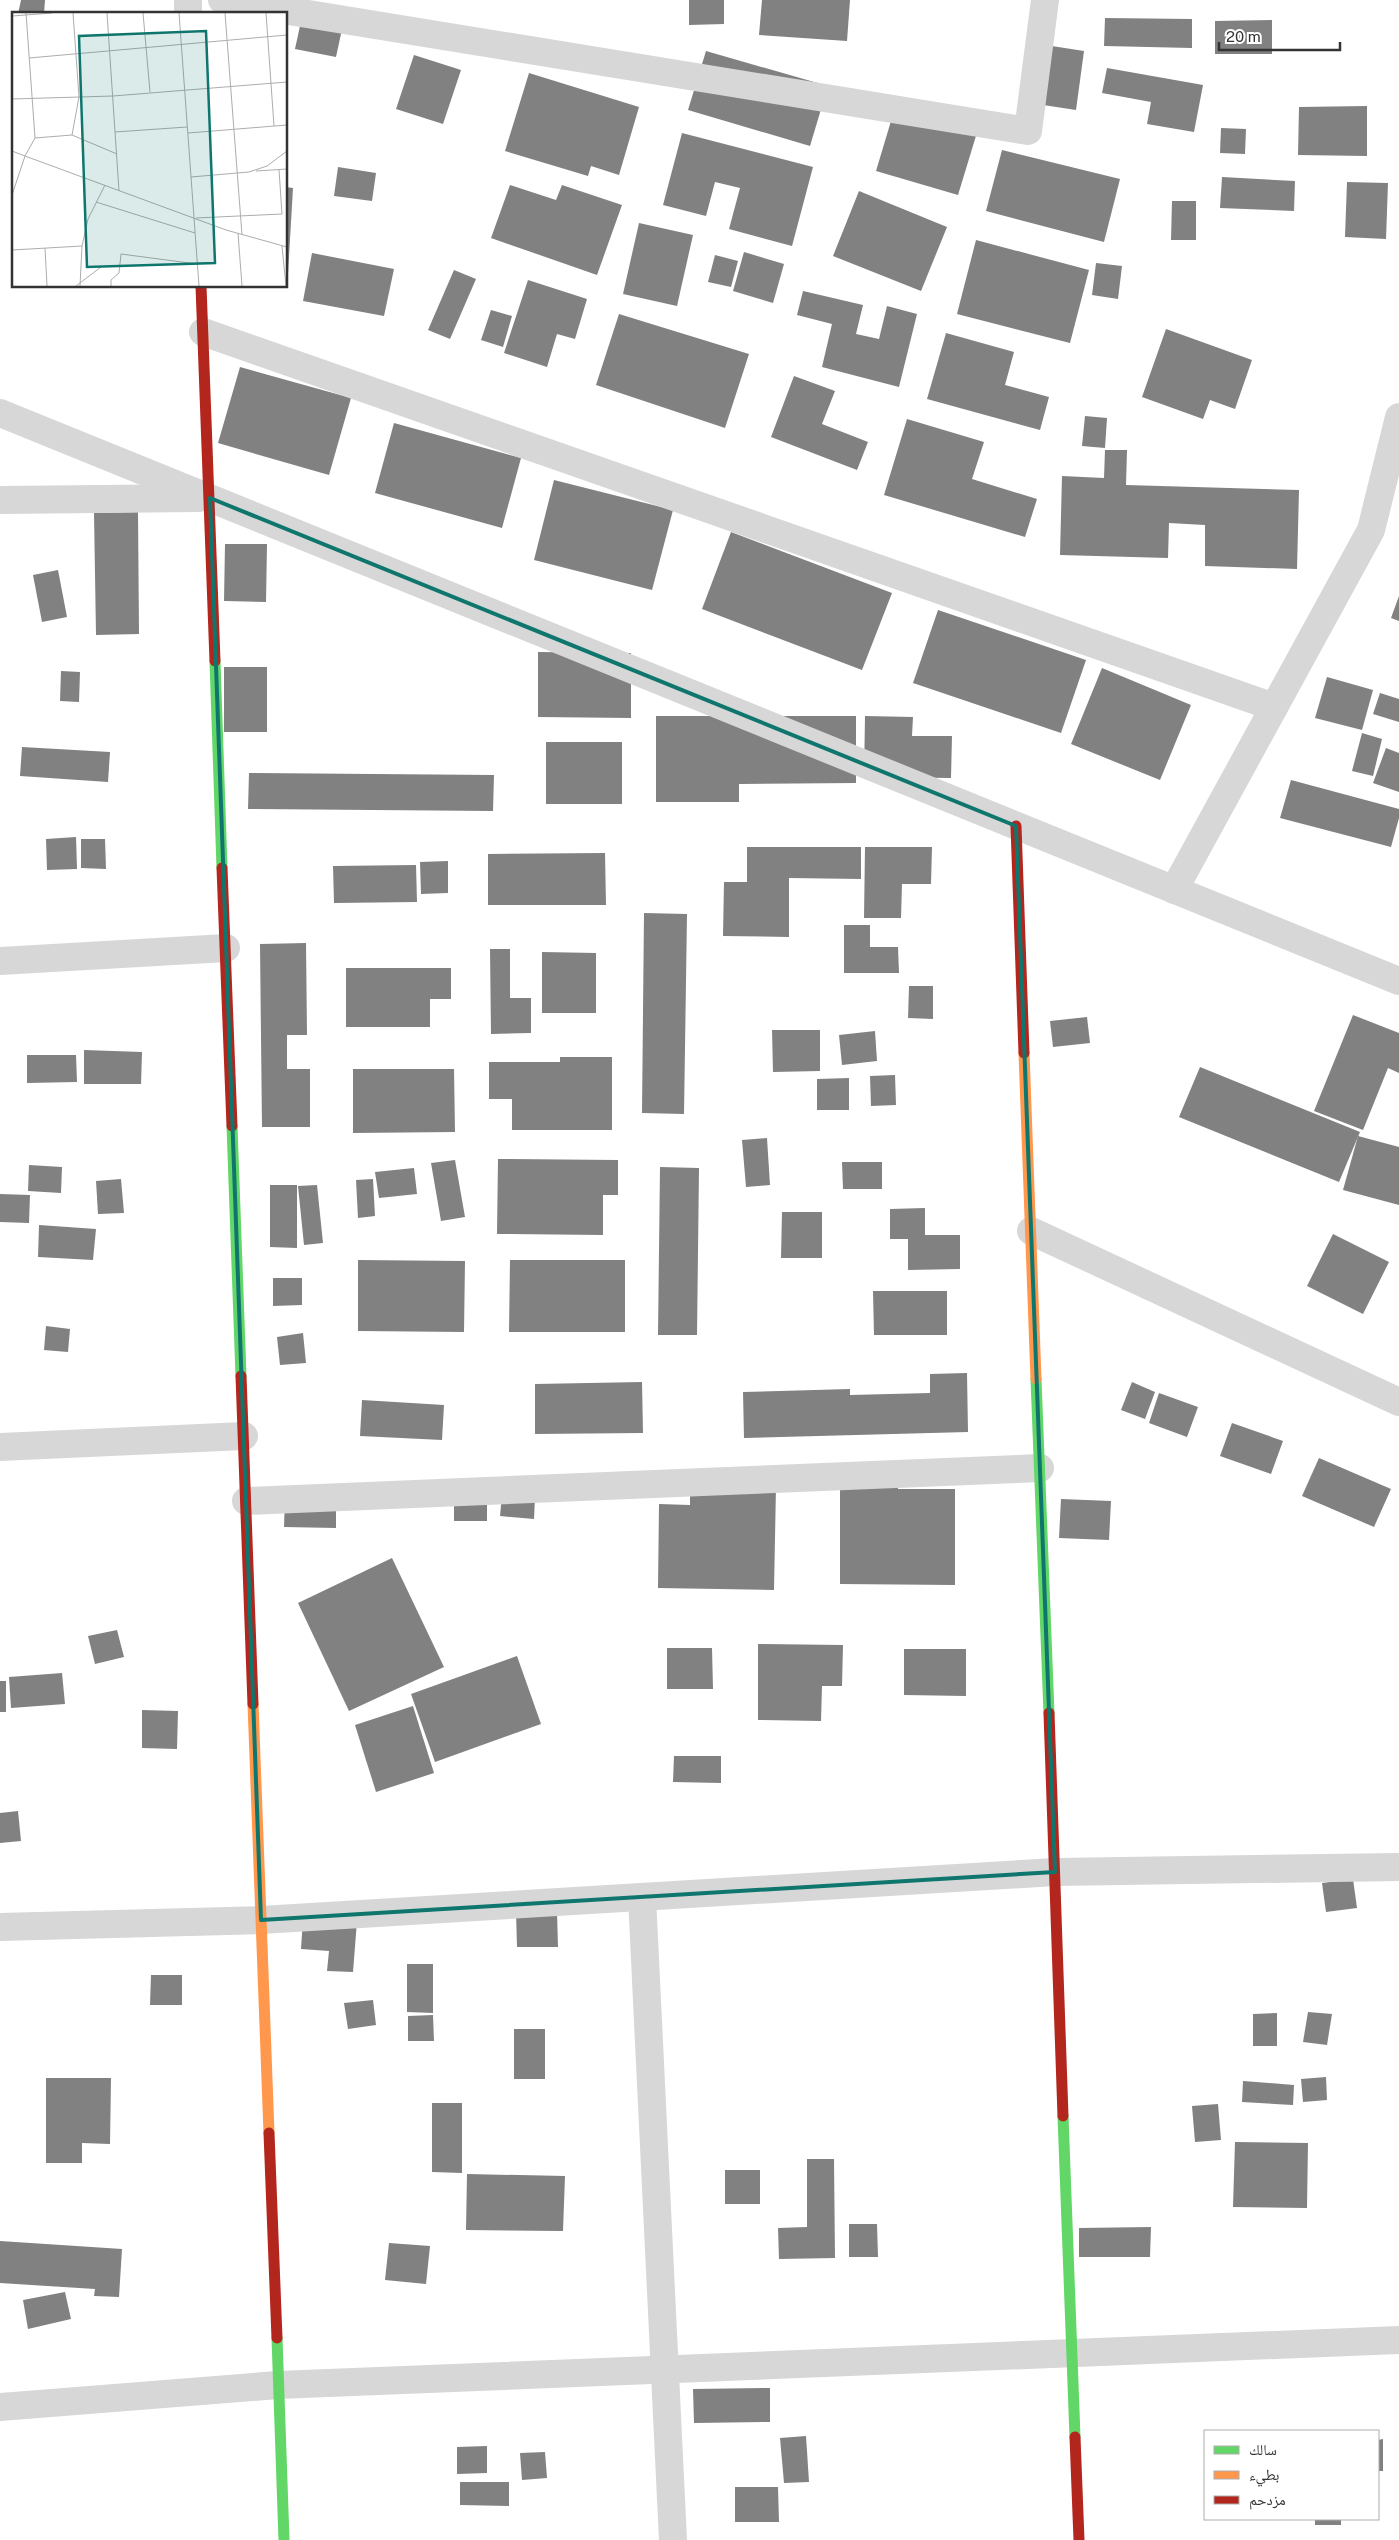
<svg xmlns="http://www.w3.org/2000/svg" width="1399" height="2540" font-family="'Public Sans','Noto Naskh Arabic',sans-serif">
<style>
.building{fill:#818181}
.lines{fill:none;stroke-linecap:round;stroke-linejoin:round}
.street{stroke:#d7d7d7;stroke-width:28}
.fast{stroke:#63d668;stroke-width:11}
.slow{stroke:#ff974d;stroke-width:11}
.jam{stroke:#b3261e;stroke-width:11}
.marked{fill:none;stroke:#0f766e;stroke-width:4;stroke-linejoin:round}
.inset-road{fill:none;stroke:#adadad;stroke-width:1}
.view{fill:#0f766e;fill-opacity:0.15;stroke:#0f766e;stroke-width:2.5}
.inset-edge{fill:none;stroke:#333;stroke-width:2.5}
</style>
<rect width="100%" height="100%" fill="#fff"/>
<g class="building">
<polygon points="21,0 45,0 44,14 18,14"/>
<polygon points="689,0 724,0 724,24 689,25"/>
<polygon points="762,0 850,0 847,41 759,35"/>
<polygon points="303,12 344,20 336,57 295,49"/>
<polygon points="1105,18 1192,19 1192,48 1104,46"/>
<polygon points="1272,20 1272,54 1215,54 1215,21"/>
<polygon points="1039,44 1084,51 1076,110 1030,103"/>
<polygon points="706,51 828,86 810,146 688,110"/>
<polygon points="414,55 461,70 443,124 396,109"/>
<polygon points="1107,68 1203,85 1194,132 1147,124 1151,102 1102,93"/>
<polygon points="529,73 639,107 619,175 591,166 588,176 505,151"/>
<polygon points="897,101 979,126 958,195 876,171"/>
<polygon points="1367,106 1367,156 1298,155 1299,107"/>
<polygon points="1221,128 1246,129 1245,154 1220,153"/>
<polygon points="682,133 813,167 792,246 729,229 740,188 715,182 706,216 663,205"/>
<polygon points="1002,150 1120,179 1104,242 986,211"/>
<polygon points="338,167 376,173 372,201 334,196"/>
<polygon points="1222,177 1295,181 1294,211 1220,208"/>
<polygon points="1347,182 1388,183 1386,239 1345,237"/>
<polygon points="510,185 556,200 562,185 622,205 597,275 491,238"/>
<polygon points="286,187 293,188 288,274 286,274"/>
<polygon points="859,191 947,227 921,291 833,256"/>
<polygon points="1172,201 1196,201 1196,240 1171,240"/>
<polygon points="639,223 693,235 677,306 623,294"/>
<polygon points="976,240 1089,270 1070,343 957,314"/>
<polygon points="744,252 784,264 773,303 733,291"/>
<polygon points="312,253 394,269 384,316 303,301"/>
<polygon points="715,255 738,261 731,287 708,282"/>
<polygon points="1096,263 1122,266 1118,299 1092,295"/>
<polygon points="454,270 476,279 450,339 428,330"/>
<polygon points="528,280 587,299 575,339 557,334 547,367 504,353"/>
<polygon points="803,291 863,305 856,334 879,339 887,306 917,314 899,387 822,367 832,324 797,315"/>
<polygon points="491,310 512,316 503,347 481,340"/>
<polygon points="619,314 749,354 725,428 596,385"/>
<polygon points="1166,329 1252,360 1235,409 1210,400 1203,419 1142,397"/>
<polygon points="946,333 1014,352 1005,385 1049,397 1040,430 927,399"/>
<polygon points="240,367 351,398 329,475 218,443"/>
<polygon points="794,376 835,391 822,424 868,442 857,470 771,437"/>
<polygon points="1085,416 1107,418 1105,448 1082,446"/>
<polygon points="907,419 984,442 972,479 1037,499 1025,537 884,495"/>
<polygon points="394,423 521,458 502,528 375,493"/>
<polygon points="1105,450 1127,450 1126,485 1299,490 1297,569 1205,566 1205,525 1169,523 1168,558 1060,555 1062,476 1104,478"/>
<polygon points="554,480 673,510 652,590 534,560"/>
<polygon points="138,512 139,634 96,635 94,513"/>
<polygon points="731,532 892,593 862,670 702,609"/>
<polygon points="225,544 267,544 266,602 224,601"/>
<polygon points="58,570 67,617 42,622 33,575"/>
<polygon points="1399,596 1399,621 1391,618"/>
<polygon points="938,610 1086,660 1061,733 913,683"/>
<polygon points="538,652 631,653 631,718 538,717"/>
<rect x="224" y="667" width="43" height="65"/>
<polygon points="1102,668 1191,705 1160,780 1071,744"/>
<polygon points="61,671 80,672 79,702 60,701"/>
<polygon points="1327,677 1373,690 1362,730 1315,718"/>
<polygon points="1380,693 1399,699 1399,722 1373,714"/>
<polygon points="656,716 856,716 856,783 739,784 739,802 656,802"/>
<polygon points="865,716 913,717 912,736 952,736 951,778 864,777"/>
<polygon points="1362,733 1382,739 1373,776 1352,771"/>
<rect x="546" y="742" width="76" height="62"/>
<polygon points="22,747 110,752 108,782 20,776"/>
<polygon points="1386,748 1399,753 1399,792 1373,783"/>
<polygon points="249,773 494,775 493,811 248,809"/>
<polygon points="1291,780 1399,809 1399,818 1391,847 1280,818"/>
<polygon points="76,837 77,869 47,870 46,839"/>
<polygon points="81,839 105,839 106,869 81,868"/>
<polygon points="747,847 861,847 861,879 789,878 789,937 723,936 724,882 747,882"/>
<polygon points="865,847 932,847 931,884 902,884 901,918 864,918"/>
<polygon points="605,853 606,905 488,905 488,854"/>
<polygon points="448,861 448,893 421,894 420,862"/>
<polygon points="416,865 417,902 334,903 333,866"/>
<polygon points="644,913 687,914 684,1114 642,1113"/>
<polygon points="844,925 870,925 870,947 898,947 899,973 844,973"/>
<polygon points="306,943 307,1035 287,1035 287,1069 310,1069 310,1127 262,1127 260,944"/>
<polygon points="490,949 510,949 510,998 531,998 531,1033 491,1034"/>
<polygon points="542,952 596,953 596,1013 542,1013"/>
<polygon points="346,968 451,968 451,999 430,999 430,1027 346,1027"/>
<polygon points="909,986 933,986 933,1019 908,1018"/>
<polygon points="1353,1015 1399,1033 1399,1073 1388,1068 1363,1130 1314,1111"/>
<polygon points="1087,1017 1090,1043 1053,1047 1050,1021"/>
<polygon points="772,1030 820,1030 820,1071 773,1072"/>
<polygon points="875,1031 877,1061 842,1065 839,1035"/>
<polygon points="84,1050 142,1052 141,1084 84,1084"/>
<polygon points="27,1055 76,1055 77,1082 27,1083"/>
<polygon points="560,1057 612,1057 612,1130 512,1130 512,1099 489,1099 489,1062 560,1062"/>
<polygon points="1200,1067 1360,1132 1339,1182 1179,1117"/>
<polygon points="353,1069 454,1069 455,1132 353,1133"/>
<polygon points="895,1075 896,1105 871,1106 870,1076"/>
<polygon points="849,1078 849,1110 817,1110 817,1079"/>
<polygon points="1358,1136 1399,1147 1399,1205 1343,1190"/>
<polygon points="767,1138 770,1185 746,1187 742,1140"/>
<polygon points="498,1159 618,1160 618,1195 603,1195 603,1235 497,1234"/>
<polygon points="455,1160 465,1217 441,1221 431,1163"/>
<polygon points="842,1162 882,1162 882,1189 843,1189"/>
<polygon points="29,1165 62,1167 61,1193 28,1191"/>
<polygon points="660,1167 699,1168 697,1335 658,1335"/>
<polygon points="414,1168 417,1194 379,1198 375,1172"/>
<polygon points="121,1179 124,1213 98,1214 96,1181"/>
<polygon points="373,1179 375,1216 358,1218 356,1180"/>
<polygon points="270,1185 297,1185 297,1248 270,1247"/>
<polygon points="317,1185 323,1243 304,1245 298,1186"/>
<polygon points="0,1194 30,1195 29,1223 0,1222"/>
<polygon points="925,1208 925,1235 960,1235 960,1269 908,1270 908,1239 890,1239 890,1209"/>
<polygon points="782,1212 822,1212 822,1258 781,1258"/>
<polygon points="39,1225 96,1229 93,1260 38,1257"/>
<polygon points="1333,1234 1389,1262 1363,1314 1307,1286"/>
<polygon points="358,1260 465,1261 464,1332 358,1331"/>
<polygon points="510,1260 625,1260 625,1332 509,1332"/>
<polygon points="273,1278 302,1278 302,1305 273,1306"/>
<polygon points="873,1291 947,1291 947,1335 874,1335"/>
<polygon points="46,1326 70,1329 68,1352 44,1350"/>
<polygon points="303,1333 306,1363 280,1365 277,1337"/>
<polygon points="967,1373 968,1432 744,1438 743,1392 850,1389 850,1395 930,1393 930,1374"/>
<polygon points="642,1382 643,1433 535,1434 535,1384"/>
<polygon points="1132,1382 1155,1392 1145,1419 1121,1410"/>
<polygon points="1159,1393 1198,1407 1187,1437 1149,1423"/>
<polygon points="362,1400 444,1405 442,1440 360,1436"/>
<polygon points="1232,1423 1283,1441 1271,1474 1220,1456"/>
<polygon points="1319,1458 1391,1489 1374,1527 1302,1496"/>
<polygon points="840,1480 898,1480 898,1489 955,1489 955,1585 840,1584"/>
<polygon points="690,1484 776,1486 774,1590 658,1588 659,1504 690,1505"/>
<polygon points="285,1495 336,1495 336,1528 284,1527"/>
<polygon points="454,1495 487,1496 487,1521 454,1521"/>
<polygon points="502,1495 535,1497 534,1519 500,1516"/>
<polygon points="1061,1499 1111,1501 1109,1540 1059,1538"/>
<polygon points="392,1558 444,1667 349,1711 298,1603"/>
<polygon points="117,1630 124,1657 95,1664 88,1636"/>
<polygon points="758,1644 843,1645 842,1686 822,1686 821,1721 758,1720"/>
<polygon points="667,1648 712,1648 713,1689 667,1689"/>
<polygon points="904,1649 966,1649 966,1696 904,1695"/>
<polygon points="517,1656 541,1724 435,1762 411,1694"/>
<polygon points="62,1673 65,1704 11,1708 9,1677"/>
<rect x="0" y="1681" width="6" height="31"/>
<polygon points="413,1706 434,1773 376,1792 355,1725"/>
<polygon points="142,1710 178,1711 177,1749 142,1748"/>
<polygon points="674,1756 721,1756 721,1783 673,1782"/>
<polygon points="18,1811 21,1841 0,1843 0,1813"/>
<polygon points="1353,1879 1357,1908 1326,1912 1322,1883"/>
<polygon points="516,1912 557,1912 558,1947 517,1947"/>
<polygon points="303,1918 357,1921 353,1972 327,1971 329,1951 301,1949"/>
<polygon points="407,1964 433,1964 433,2013 407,2012"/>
<polygon points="151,1975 182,1975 182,2005 150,2005"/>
<polygon points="373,2000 376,2025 348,2029 344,2003"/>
<polygon points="1308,2012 1332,2014 1327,2045 1303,2042"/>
<polygon points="1277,2013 1277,2046 1253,2046 1253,2014"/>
<polygon points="433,2015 434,2041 408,2041 408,2016"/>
<rect x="514" y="2029" width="31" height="50"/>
<polygon points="1326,2077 1327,2100 1303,2102 1301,2079"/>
<polygon points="46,2078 111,2078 110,2144 82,2143 82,2163 46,2163"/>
<polygon points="1243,2081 1294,2085 1293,2105 1242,2102"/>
<polygon points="432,2103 462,2103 462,2173 432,2172"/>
<polygon points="1218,2104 1221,2140 1195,2142 1192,2106"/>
<polygon points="1235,2142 1308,2143 1307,2208 1233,2207"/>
<polygon points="807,2159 834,2159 835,2258 779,2259 778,2228 807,2227"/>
<rect x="725" y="2170" width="35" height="34"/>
<polygon points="467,2174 565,2176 563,2231 466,2230"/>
<polygon points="849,2224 877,2224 878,2257 849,2257"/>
<polygon points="1151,2227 1150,2257 1079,2257 1079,2228"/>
<polygon points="0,2241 122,2249 119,2297 94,2296 95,2289 0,2283"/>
<polygon points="389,2243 430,2246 426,2284 385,2280"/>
<polygon points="65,2292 71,2319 28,2329 23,2300"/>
<polygon points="770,2388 770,2422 694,2423 693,2389"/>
<polygon points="806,2436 809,2482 784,2483 780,2438"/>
<polygon points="1383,2439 1383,2471 1378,2471 1378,2440"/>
<polygon points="487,2446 487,2473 457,2474 457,2447"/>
<polygon points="545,2452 547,2478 522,2480 520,2453"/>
<polygon points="460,2482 509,2482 509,2506 460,2505"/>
<polygon points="735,2487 778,2487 779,2522 735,2522"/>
<rect x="1315" y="2519" width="26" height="6"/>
</g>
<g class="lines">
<g class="street">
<polyline points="188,0 188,14"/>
<polyline points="222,0 1028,131 1045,0"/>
<polyline points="203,332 1274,707"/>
<polyline points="0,413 1399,981"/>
<polyline points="0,500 199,498"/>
<polyline points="1174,890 1371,530 1399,417"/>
<polyline points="0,961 226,948"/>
<polyline points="1031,1231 1399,1402"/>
<polyline points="0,1447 244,1436"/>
<polyline points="246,1501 1040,1468"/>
<polyline points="642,1897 673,2540"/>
<polyline points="0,1927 261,1920 1055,1872 1399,1867"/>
<polyline points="0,2407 278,2385 1399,2340"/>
</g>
<g class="fast">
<polyline points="215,661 222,868"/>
<polyline points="232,1126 241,1376"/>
<polyline points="1036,1379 1049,1713"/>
<polyline points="1063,2116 1075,2437"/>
<polyline points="277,2338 284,2540"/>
</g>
<g class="slow">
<polyline points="1024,1053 1036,1379"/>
<polyline points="253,1704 269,2133"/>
</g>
<g class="jam">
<polyline points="201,286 215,661"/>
<polyline points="1016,826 1024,1053"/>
<polyline points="222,868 232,1126"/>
<polyline points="241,1376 253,1704"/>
<polyline points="1049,1713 1063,2116"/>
<polyline points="269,2133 277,2338"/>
<polyline points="1075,2437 1079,2540"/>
</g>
</g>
<path class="marked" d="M210,498L1016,826L1055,1872L261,1920Z"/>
<g transform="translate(12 12)">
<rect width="275" height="275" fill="#fff"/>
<path class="inset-road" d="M14,1L23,126L13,144L214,218L275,235M95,1L107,179M131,1L138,80M167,1L187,274M213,1L230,223M254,1L262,114M0,4L40,1M17,46L275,23M0,87L101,84L275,70M103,120L175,115M176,121L275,113M60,123L67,85L61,1M23,126L60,123L105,142M0,139L13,144L0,183M244,159L275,157M179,165L237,160L255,154L275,139M84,190L183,221M184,206L270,202L267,158M226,221L230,274M270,234L274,274M33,236L35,274M0,238L70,234M64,274L89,255M68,274L70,234L76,207L93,173M99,274V268L107,261L109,242L185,252"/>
<path class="view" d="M194,19L203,251L75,255L67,24Z"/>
<rect width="275" height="275" class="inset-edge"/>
</g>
<rect x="1204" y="2430" width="175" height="90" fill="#ffffff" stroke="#adadad"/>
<rect x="1214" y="2446" width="25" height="8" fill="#63d668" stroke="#adadad"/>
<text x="1249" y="2455" font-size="15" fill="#333333">سالك</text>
<rect x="1214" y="2471" width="25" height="8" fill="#ff974d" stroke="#adadad"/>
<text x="1249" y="2480" font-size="15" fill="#333333">بطيء</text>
<rect x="1214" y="2496" width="25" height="8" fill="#b3261e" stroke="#adadad"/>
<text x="1249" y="2505" font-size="15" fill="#333333">مزدحم</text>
<path d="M1219 42v8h121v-8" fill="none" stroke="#333333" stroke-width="2.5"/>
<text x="1226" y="42" font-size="15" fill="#333333" stroke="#ffffff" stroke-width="4" paint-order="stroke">20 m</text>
</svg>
